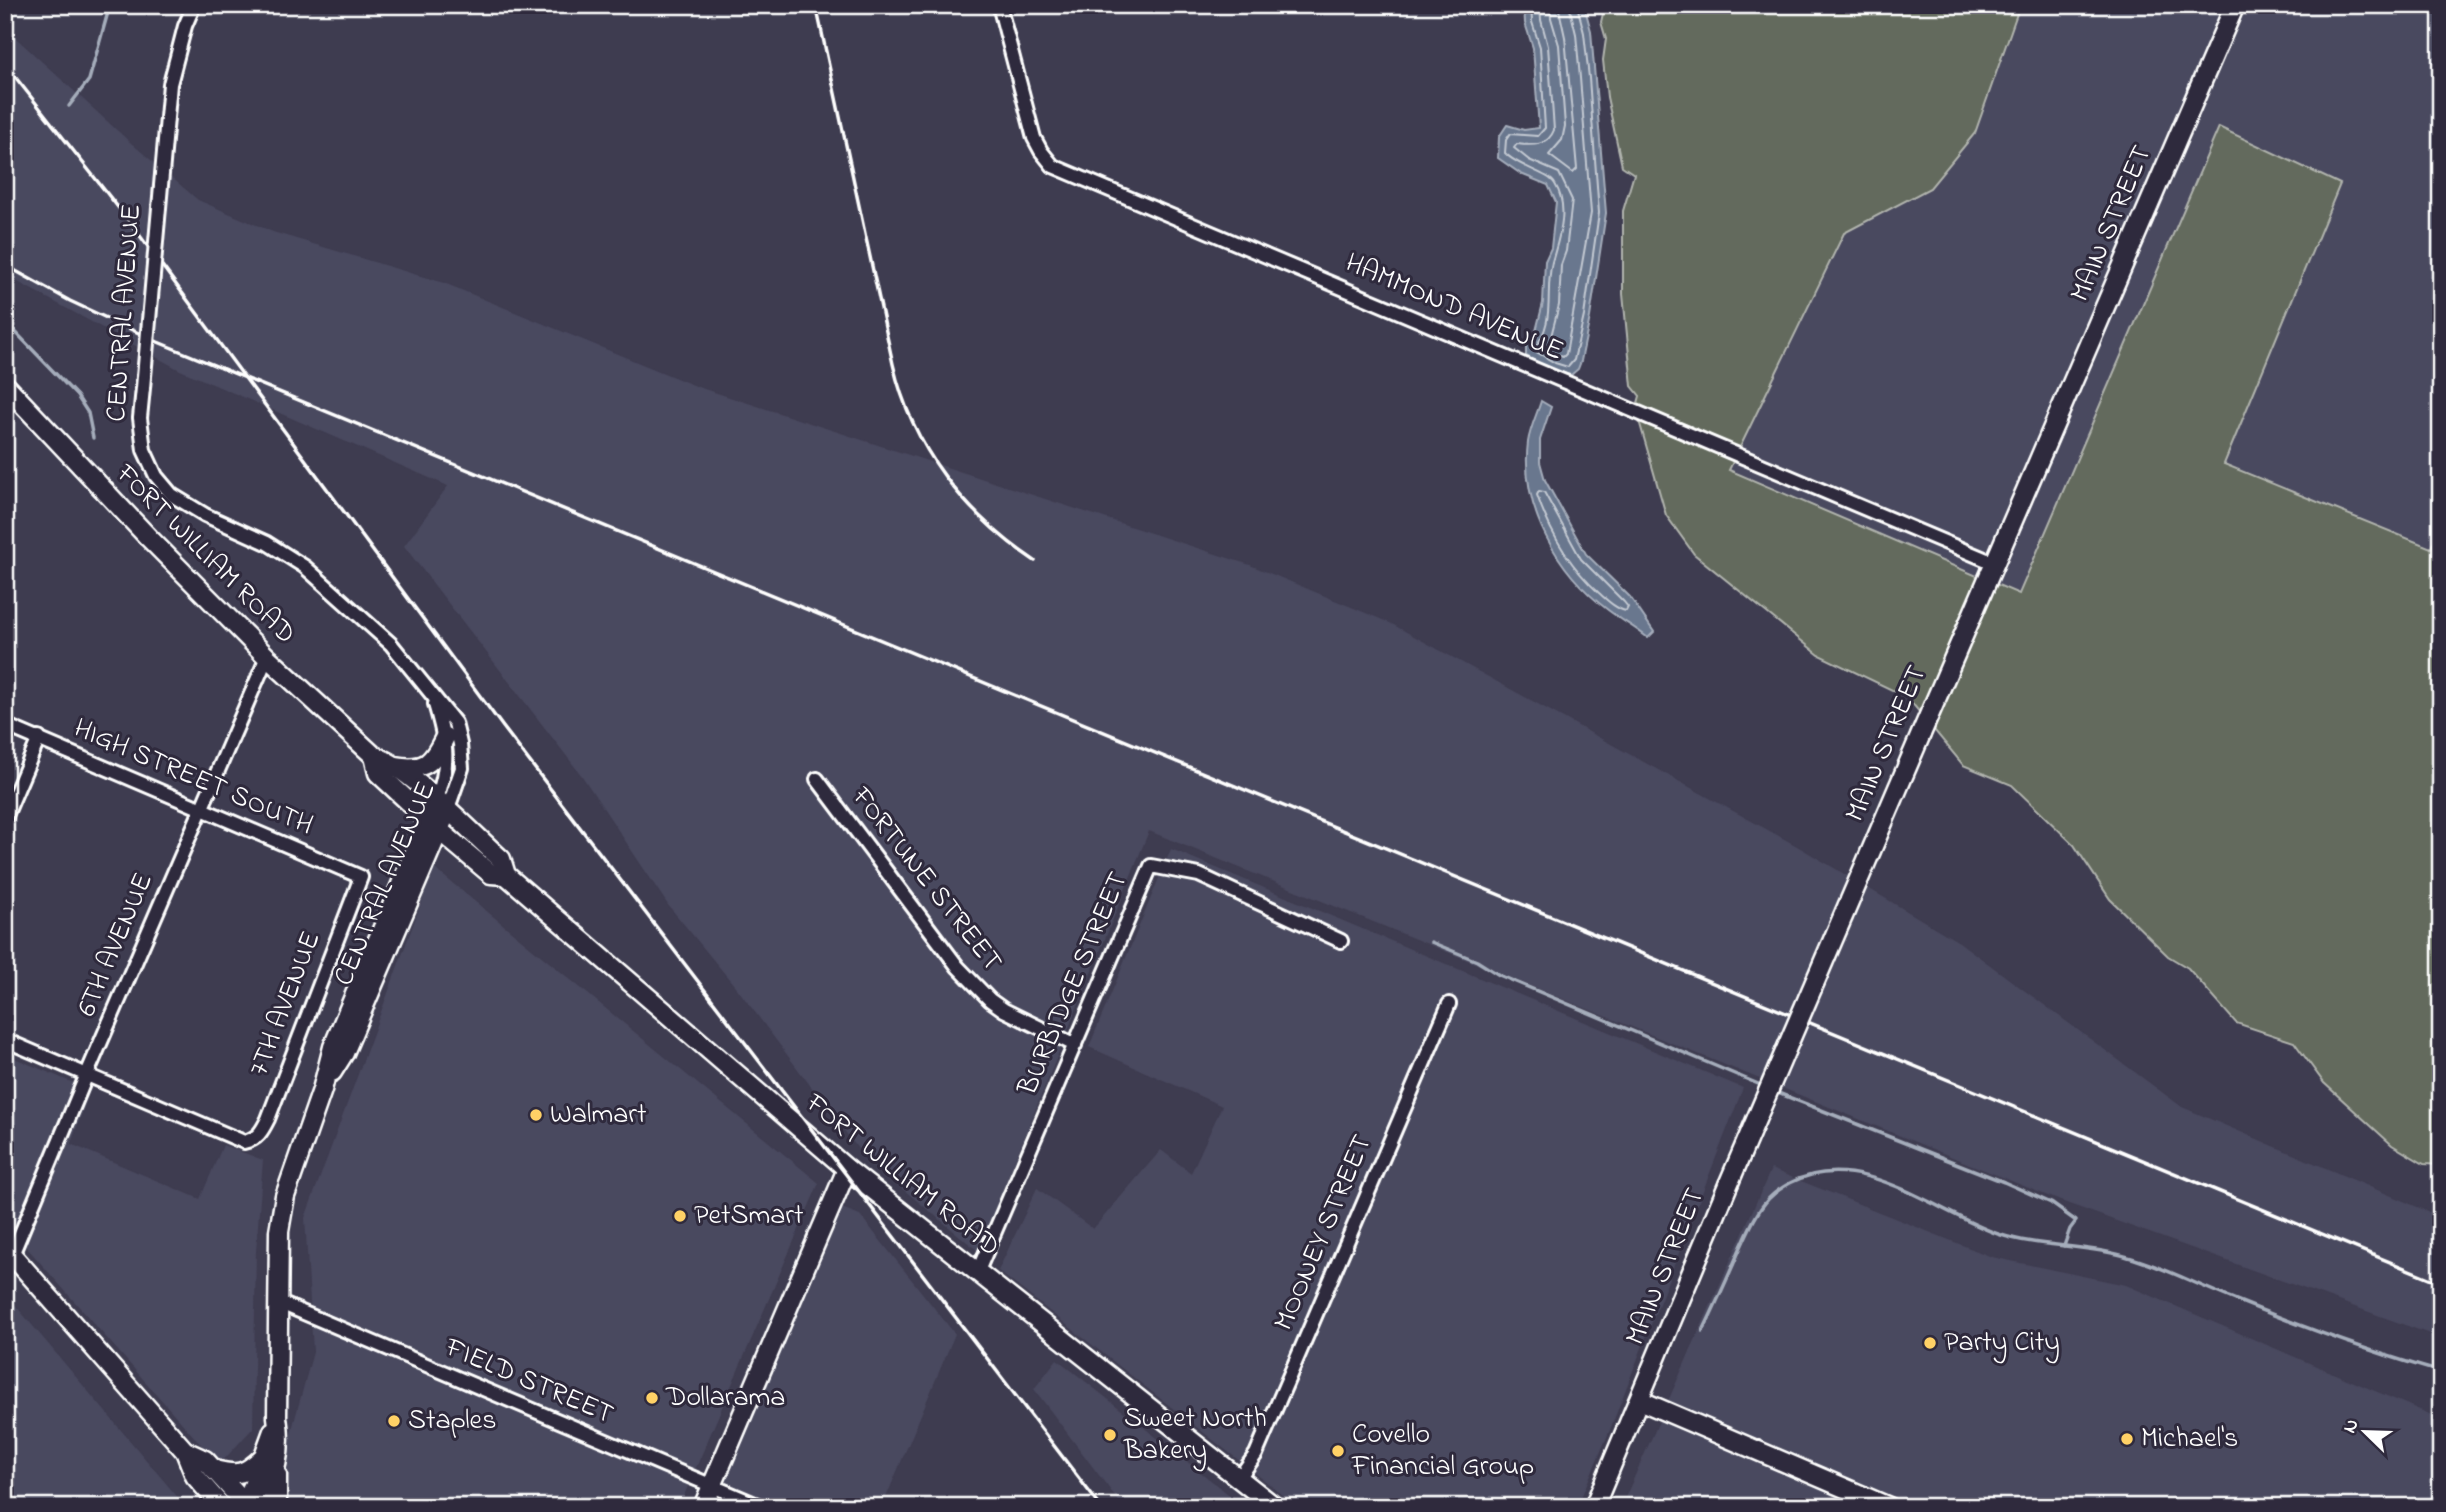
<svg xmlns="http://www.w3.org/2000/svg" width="2446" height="1512" font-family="'Indie Flower',sans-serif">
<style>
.built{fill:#49485e}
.green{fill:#636a5d;stroke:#b1b4ae;stroke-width:2}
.water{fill:#69778e;stroke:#a5adbb;stroke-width:2}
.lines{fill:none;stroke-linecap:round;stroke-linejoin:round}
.shore{stroke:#c3c9d2;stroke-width:2}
.stream{stroke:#a5adbb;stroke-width:3.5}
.street-casing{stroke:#fff;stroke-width:18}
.secondary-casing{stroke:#fff;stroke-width:23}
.street{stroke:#2f2a3d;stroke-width:12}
.secondary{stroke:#2f2a3d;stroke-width:18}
.rail{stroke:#fff;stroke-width:3.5}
.street-bridge-casing{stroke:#fff;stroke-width:18;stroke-linecap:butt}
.secondary-bridge-casing{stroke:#fff;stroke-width:23;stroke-linecap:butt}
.street-bridge{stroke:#2f2a3d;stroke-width:12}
.secondary-bridge{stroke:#2f2a3d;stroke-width:18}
.poi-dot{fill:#ffd166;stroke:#2f2a3d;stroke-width:2.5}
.labels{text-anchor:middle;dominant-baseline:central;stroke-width:6;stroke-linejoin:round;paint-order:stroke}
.street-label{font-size:28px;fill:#fff;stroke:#2f2a3d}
.poi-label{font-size:28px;fill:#fff;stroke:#2f2a3d;text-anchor:start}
</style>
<rect width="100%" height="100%" fill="#3e3c50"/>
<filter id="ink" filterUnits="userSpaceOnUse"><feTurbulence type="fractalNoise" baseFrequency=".0143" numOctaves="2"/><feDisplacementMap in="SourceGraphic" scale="14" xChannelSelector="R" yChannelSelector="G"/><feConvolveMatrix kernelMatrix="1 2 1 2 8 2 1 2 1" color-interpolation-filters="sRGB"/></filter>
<g filter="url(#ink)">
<g class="built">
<polygon points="2020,5 2441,5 2441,523 2431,548 2224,464 2340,185 2219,128 2019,594 1729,470 1844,233 1930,188 1975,133"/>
<polygon points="5,28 131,143 198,200 273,232 444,283 698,387 1250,565 1390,623 1797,846 1959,942 2182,1107 2441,1217 2441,1338 2058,1200 1149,831 978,1251 865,1158 739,991 668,905 582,776 404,546 448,486 180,370 5,275"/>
<polygon points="1171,849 1743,1088 1610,1430 1577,1507 1298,1507 998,1271 1037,1188 1093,1229 1161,1150 1191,1173 1222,1106 1089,1047"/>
<polygon points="434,868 819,1183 679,1507 271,1507 313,1352 305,1218"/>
<polygon points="5,1054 90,1090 71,1144 200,1199 223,1145 263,1160 256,1252 253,1428 219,1465 5,1223"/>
<polygon points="1771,1169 1992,1257 2126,1285 2441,1419 2441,1507 1621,1507"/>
<polygon points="839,1207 860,1215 955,1334 882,1507 713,1507"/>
<polygon points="5,1293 186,1507 5,1507"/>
<polygon points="1057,1359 1232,1497 1227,1507 1123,1507 1034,1389"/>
</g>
<polygon class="green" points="1605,5 2020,5 1975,133 1930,188 1844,233 1729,470 2019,594 2219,127 2340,184 2224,464 2431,548 2441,523 2441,1165 2424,1164 2392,1145 2324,1083 2294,1042 2236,1023 2188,968 2168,956 2110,899 2074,845 2012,785 1963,765 1907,697 1819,655 1694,554 1666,515 1636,410 1640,396 1632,386 1623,294 1623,211 1634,174 1622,166 1607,97 1603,60 1606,39 1601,22"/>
<g class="water">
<path d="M1524,5H1584L1591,31L1606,213L1590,317L1581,361L1578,369L1571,375C1554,372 1541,364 1526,356V345L1528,341L1534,339L1543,303L1545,261L1551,248L1556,202L1548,185L1521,174L1498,158L1499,137L1507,125L1524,130L1539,128L1533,48L1525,23Z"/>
<path d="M1541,401L1551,407L1540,440V462L1545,480L1586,554L1630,597L1654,632L1648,638C1635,627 1621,620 1608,610C1557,572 1520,507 1528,442C1530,428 1537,414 1541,401Z"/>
</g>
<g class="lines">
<g class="shore">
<path d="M1531,5L1532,22L1540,47L1545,128L1538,136L1510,134L1506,140L1505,153C1518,167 1549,173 1555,184C1570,208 1559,237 1552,262C1544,294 1557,321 1533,350L1555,363L1568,367L1574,360L1584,316L1599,213L1589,78L1584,33L1577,5"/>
<path d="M1540,5L1541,20L1548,46L1554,130C1548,146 1533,146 1517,144L1514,148L1529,160L1559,173L1572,200L1566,251L1561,265L1559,305L1548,348L1549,351L1563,357L1566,354L1591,213L1580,78L1576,34L1569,5"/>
<polyline points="1550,5 1551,18 1559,45 1565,126 1562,140 1549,155 1573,173 1577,169 1565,37 1558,5"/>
<path d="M1539,491L1544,492L1581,559L1624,602L1628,607L1626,611C1616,609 1607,600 1599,593C1569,566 1550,533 1537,495Z"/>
</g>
<g class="stream">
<polyline points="69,106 89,80 110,5"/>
<polyline points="5,321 77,396 88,413 93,438"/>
<polyline points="5,335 12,329"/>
<polyline points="1431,942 1477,961 1499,975 1763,1086"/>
<polyline points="1773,1091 2004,1182 2051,1203 2076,1221 2070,1229 2064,1246"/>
<path d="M1703,1331C1716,1304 1728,1277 1740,1249C1747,1234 1754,1216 1765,1203C1771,1195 1781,1188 1790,1183C1861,1147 1933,1211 1998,1234C2040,1248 2086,1244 2128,1257C2164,1267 2197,1285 2231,1298C2300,1326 2369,1352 2441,1372"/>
</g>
<defs>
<g id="street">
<polyline points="999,5 1034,138 1041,151 1053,166 1994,563"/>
<polyline points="170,84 185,26 194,5"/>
<polyline points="143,388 140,418 144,450 156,476 172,495 205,515 267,543 305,567 391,644 455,723 460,744 462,768 447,811"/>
<path d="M435,704C446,741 451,763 436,801"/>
<path d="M5,725L361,877L268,1119C262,1131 258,1139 244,1142L5,1040"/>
<polyline points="817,779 958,967 990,1000 1004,1010 1075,1045"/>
<polyline points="5,818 39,738"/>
<polyline points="12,1255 87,1074 267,657"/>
<polyline points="978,1271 1151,866 1199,875 1341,941"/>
<polyline points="278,1302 762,1507"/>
<polyline points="1239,1478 1256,1454 1449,1004"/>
</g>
<g id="secondary">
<path d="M5,385L149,538L267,657L374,756C407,765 472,833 501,859L506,875L847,1169L1275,1507"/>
<polyline points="1921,734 2235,5"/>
<polyline points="374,756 378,773 440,831 491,874 506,875"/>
<path d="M395,766C425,771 432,764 445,737"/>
<polyline points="332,1072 344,1053 447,811"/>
<polyline points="5,1247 185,1451 195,1476 222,1507"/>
<polyline points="1639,1400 1889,1507"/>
<polyline points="185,1451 205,1460 248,1507"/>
<path d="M214,1470C239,1476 244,1475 263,1457"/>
<polyline points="277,1475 277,1507"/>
<polyline points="242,1507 253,1486 273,1431"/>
<path d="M260,1507C275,1473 283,1454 277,1417L279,1231L285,1196L322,1090L333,1047L436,801"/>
<polyline points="703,1507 847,1169"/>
<polyline points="1594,1507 1728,1185"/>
</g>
</defs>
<use href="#street" class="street-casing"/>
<use href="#secondary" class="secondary-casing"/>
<use href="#street" class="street"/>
<use href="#secondary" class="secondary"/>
<g class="rail">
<path d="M816,5L893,364C912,448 965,514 1035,561"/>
<polyline points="5,64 132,225 503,727 1101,1507"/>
<polyline points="5,265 70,301 158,342 2441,1283"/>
</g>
<defs>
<polyline id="street-bridge" points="143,388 170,84"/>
<polyline id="secondary-bridge" points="1728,1185 1921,734"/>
</defs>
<use href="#street-bridge" class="street-bridge-casing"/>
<use href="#secondary-bridge" class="secondary-bridge-casing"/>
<use href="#street-bridge" class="street-bridge"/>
<use href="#secondary-bridge" class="secondary-bridge"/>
</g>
</g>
<g class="poi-dot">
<circle cx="536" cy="1115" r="7"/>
<circle cx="680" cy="1216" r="7"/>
<circle cx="1930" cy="1343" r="7"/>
<circle cx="652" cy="1398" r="7"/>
<circle cx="394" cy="1421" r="7"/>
<circle cx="1110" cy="1435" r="7"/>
<circle cx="2127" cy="1439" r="7"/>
<circle cx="1338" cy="1451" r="7"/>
</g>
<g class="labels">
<g class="street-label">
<text transform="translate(2112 224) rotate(-67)">MAIN STREET</text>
<text transform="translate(1454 308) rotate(23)">HAMMOND AVENUE</text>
<text transform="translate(125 313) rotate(-86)">CENTRAL AVENUE</text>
<text transform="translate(205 555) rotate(45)">FORT WILLIAM ROAD</text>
<text transform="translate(1887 744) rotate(-67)">MAIN STREET</text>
<text transform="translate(193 778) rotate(23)">HIGH STREET SOUTH</text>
<text transform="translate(926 880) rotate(52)">FORTUNE STREET</text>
<text transform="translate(386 884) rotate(-67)">CENTRAL AVENUE</text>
<text transform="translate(116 945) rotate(-67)">6TH AVENUE</text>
<text transform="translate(1074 984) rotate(-67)">BURBIDGE STREET</text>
<text transform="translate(286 1004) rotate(-69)">7TH AVENUE</text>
<text transform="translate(902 1176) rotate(39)">FORT WILLIAM ROAD</text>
<text transform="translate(1324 1233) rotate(-67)">MOONEY STREET</text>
<text transform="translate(1666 1267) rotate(-68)">MAIN STREET</text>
<text transform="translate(529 1382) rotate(23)">FIELD STREET</text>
</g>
<g class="poi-label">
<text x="550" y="1115">Walmart</text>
<text x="694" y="1216">PetSmart</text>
<text x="1944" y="1343">Party City</text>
<text x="666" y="1398">Dollarama</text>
<text x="1124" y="1419">Sweet North<tspan x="1124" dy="32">Bakery</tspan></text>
<text x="408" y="1421">Staples</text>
<text x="1352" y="1435">Covello<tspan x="1352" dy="32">Financial Group</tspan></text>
<text x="2141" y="1439">Michael's</text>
</g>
</g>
<rect width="2446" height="1512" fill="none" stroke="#2f2a3d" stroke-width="28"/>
<rect x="14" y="14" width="2418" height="1484" fill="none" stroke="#fff" stroke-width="2.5" filter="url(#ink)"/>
<g transform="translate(2365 1432) rotate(293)" stroke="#2f2a3d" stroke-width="5" paint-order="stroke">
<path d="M0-5L12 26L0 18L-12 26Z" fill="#ffffff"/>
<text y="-10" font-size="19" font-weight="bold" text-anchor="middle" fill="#ffffff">N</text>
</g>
</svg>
